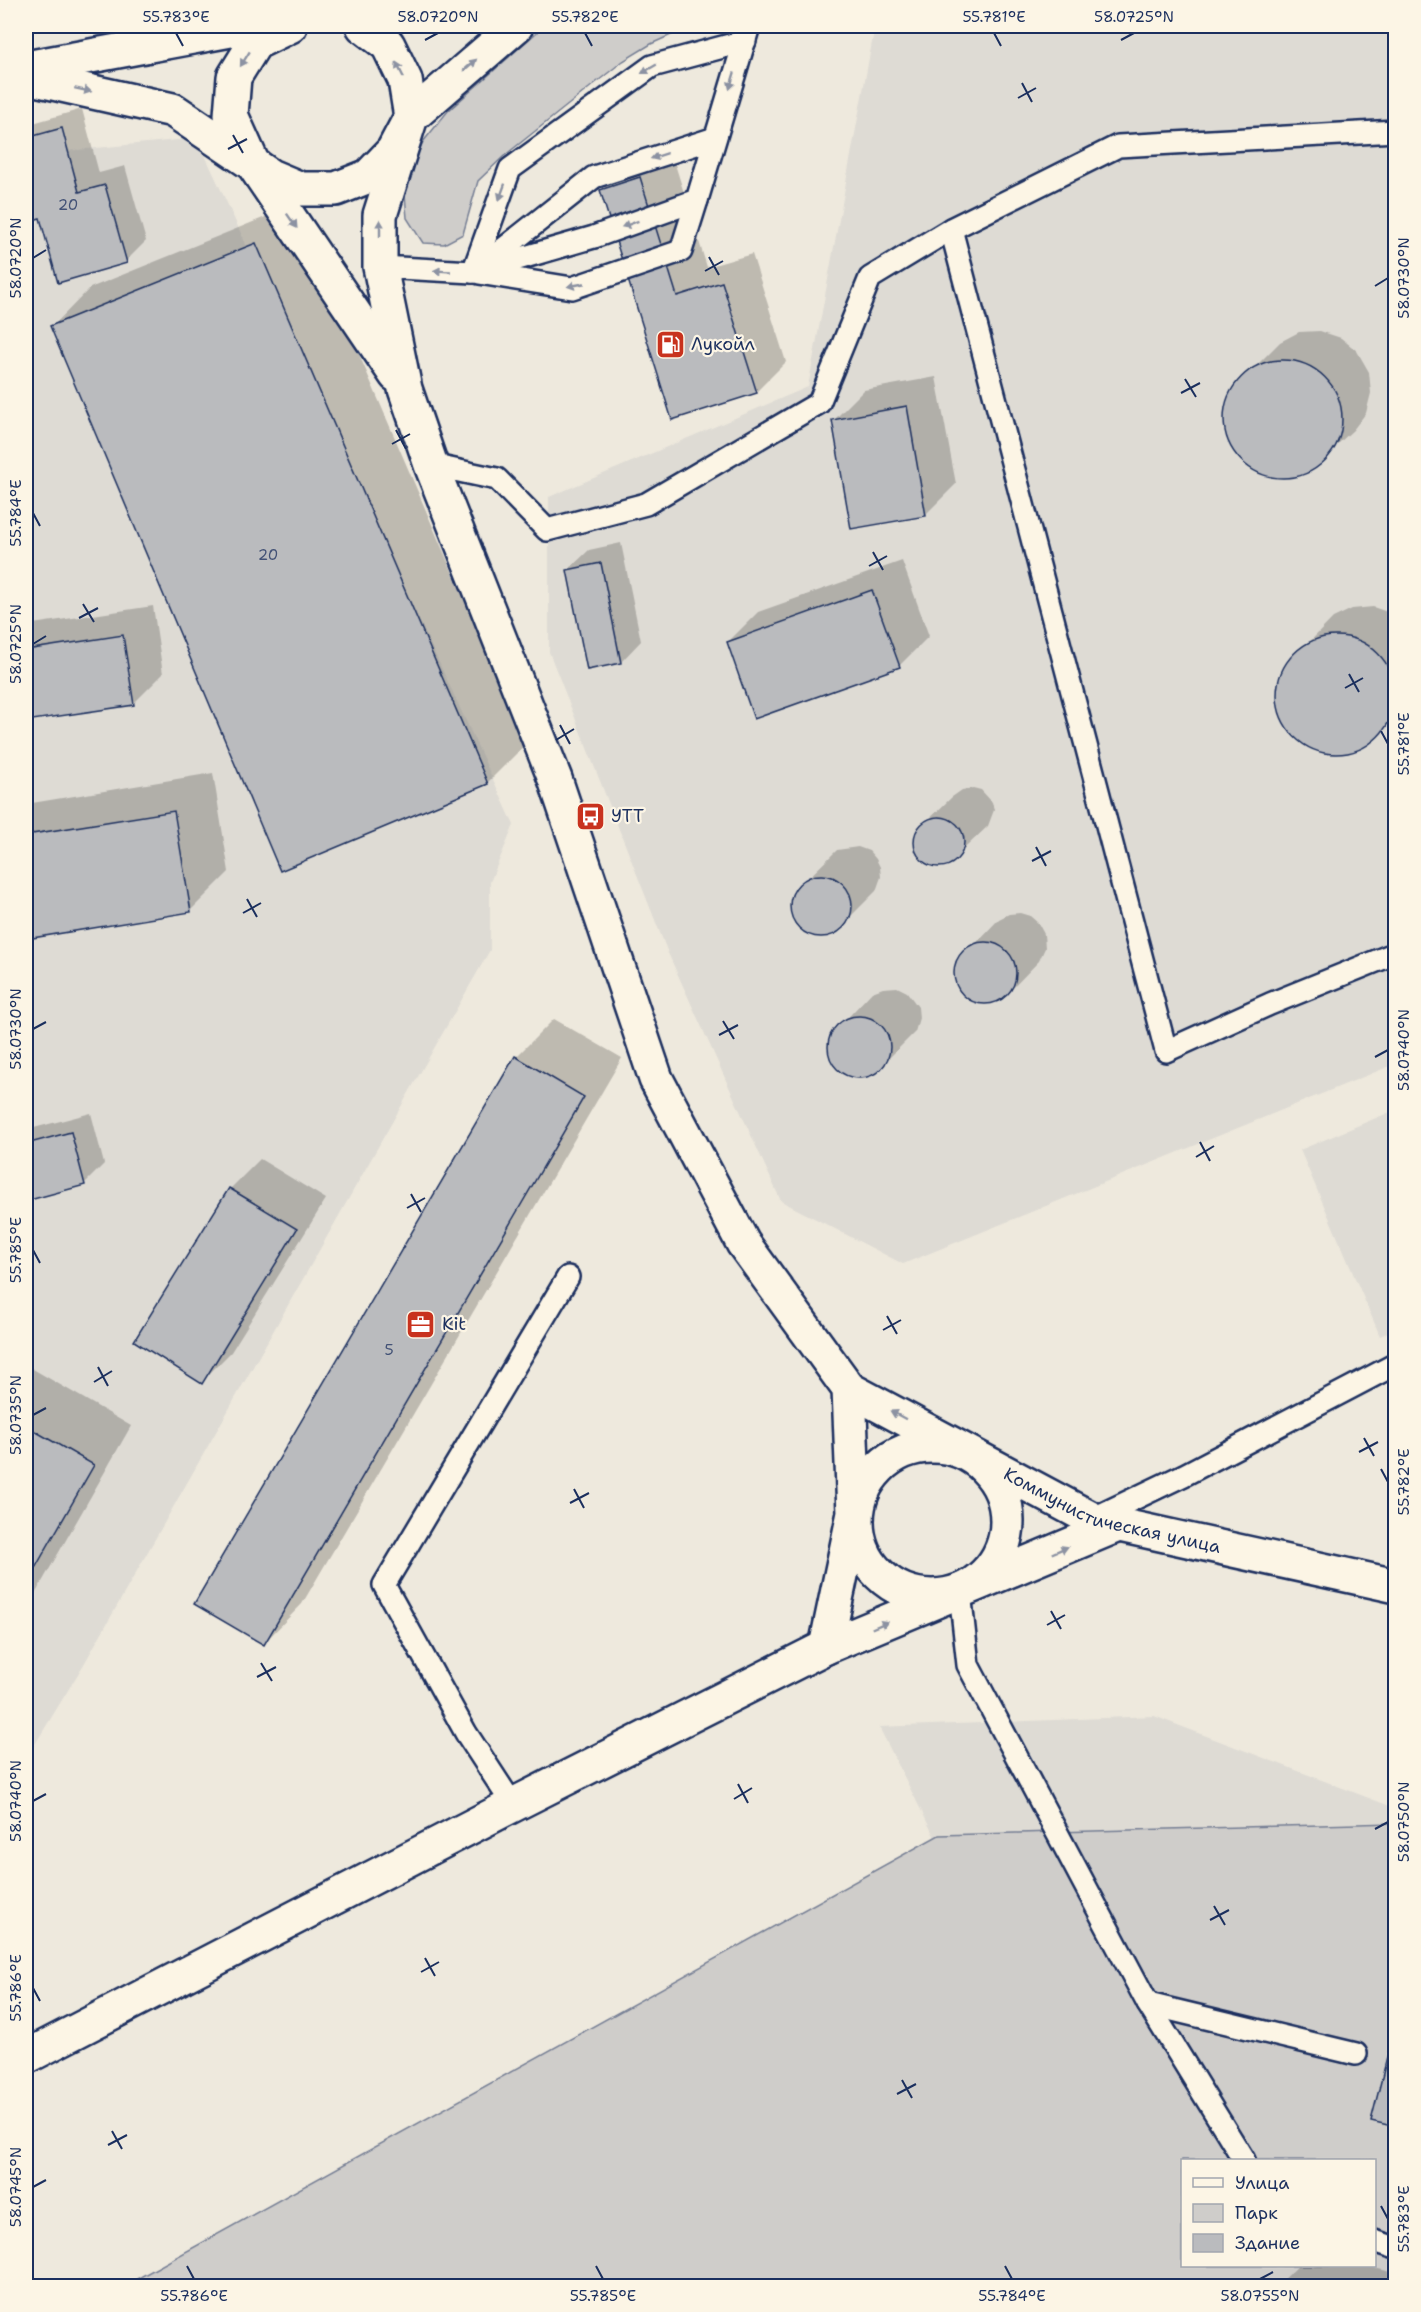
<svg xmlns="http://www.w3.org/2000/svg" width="1421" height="2312" font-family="'Shantell Sans',sans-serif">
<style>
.built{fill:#dedbd4;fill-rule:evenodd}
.green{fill:#cfcdca;stroke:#757e94;stroke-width:1.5;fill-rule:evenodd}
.shadow{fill:#0003}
.building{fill:#babbbe;stroke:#1b2f5e;stroke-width:1.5}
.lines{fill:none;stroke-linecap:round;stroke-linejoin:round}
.service-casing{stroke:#1b2f5e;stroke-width:26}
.secondary-casing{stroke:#1b2f5e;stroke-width:38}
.service{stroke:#fcf5e5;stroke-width:21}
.secondary{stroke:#fcf5e5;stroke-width:33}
.oneway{fill:#8c92a2}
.ticks{fill:none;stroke:#1b2f5e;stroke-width:2}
.labels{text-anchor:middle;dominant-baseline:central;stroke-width:4.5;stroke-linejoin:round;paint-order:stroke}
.number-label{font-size:15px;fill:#435276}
.poi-label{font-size:18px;fill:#1b2f5e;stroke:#fcf5e5;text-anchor:start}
.street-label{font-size:18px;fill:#1b2f5e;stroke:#fcf5e5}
.neatline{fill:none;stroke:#1b2f5e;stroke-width:2}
.ticks-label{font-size:15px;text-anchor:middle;fill:#1b2f5e}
</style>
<rect width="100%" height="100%" fill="#eee9dd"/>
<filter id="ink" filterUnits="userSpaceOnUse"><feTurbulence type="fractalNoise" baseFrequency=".0167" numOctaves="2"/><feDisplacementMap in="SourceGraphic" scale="12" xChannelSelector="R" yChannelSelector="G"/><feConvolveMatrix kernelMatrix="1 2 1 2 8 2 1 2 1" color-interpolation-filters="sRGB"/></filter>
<g filter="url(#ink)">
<g class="built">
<polygon points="26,26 64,26 26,34"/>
<polygon points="875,26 1395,26 1395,1064 903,1264 781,1201 668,953 549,652 549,497 808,387"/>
<polygon points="197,138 514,825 490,882 490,950 84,1664 26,1759 26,155"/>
<polygon points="1395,1110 1395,1329 1380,1336 1300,1150"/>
<path d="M1154,1716L1395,1808V2286H1162L879,1727ZM1182,2160H1374V2266H1182Z"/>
</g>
<g class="green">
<polygon points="544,26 691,26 651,44 623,61 504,156 478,181 463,234 444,244 423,243 407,218 404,183 423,142 448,111"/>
<path d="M1395,1823V2286H124L939,1835ZM1182,2160H1374V2266H1182Z"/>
</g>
<g class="shadow">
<polygon points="82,109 99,173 125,166 146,241 126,261 41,216 26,220 26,125"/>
<polygon points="670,148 707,267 752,254 786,362 756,392 673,418 602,190 631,160"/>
<polygon points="295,205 526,744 487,783 52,327 90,288"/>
<polygon points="1320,331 1341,338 1357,351 1369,372 1371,393 1366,413 1353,430 1311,469 1298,475 1276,476 1255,470 1239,456 1228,437 1225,423 1226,409 1234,388 1280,342 1299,332"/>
<polygon points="936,377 956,484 926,514 852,527 834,420 864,390"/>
<polygon points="621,543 641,641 621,662 568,570 589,550"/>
<polygon points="902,561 929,636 899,666 728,642 758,612"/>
<polygon points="153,606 163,674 133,704 26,720 26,625"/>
<polygon points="1373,607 1396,615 1396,717 1376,736 1364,745 1351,751 1329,752 1308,746 1292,733 1281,713 1278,699 1279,685 1287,665 1333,618 1352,609"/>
<polygon points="213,773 229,872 190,911 26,938 26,804"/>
<polygon points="973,788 981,790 992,802 994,810 988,826 948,864 934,865 924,859 918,852 916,843 917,835 921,827 952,797 962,790"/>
<polygon points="858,847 869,851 876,859 880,867 881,877 876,891 838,929 821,935 810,933 798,924 793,915 791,904 796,890 837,850"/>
<polygon points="1020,913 1030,916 1038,923 1044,934 1045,948 1039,961 1009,992 993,1002 978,1002 972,999 963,992 958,983 956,972 959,961 999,919 1009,914"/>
<polygon points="897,987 907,992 918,1007 919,1018 915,1032 877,1070 859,1076 849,1074 837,1065 831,1056 830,1045 835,1031 872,992 883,988"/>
<polygon points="554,1019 622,1058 302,1604 264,1643 516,1057"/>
<polygon points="91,1113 104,1164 84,1184 26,1199 26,1130"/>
<polygon points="260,1159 326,1199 231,1352 201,1382 136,1341 230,1189"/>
<polygon points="26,1365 131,1426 26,1610"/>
<polygon points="1298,2266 1365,2266 1396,2273 1396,2286 1277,2286"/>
</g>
<g class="building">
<polygon points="62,128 79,192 105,185 127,263 58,283 40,218 26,222 26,138"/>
<polygon points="640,177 677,296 722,282 757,393 672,420 600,190"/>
<polygon points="256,243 488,784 280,871 50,326"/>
<circle cx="1283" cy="419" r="59"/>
<polygon points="907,406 926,516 851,529 832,420"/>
<polygon points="601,563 621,663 587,670 567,570"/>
<polygon points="872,590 900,667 754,719 727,642"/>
<polygon points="123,635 134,705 26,721 26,650"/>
<circle cx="1336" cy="695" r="59"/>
<polygon points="174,811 191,912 26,939 26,835"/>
<circle cx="939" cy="842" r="25"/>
<circle cx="821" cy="906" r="31"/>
<circle cx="985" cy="973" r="31"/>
<circle cx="859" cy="1047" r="31"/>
<polygon points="515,1056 584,1097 264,1645 194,1604"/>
<polygon points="71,1132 85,1185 26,1201 26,1144"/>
<polygon points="229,1188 297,1229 202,1384 134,1341"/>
<polygon points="26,1426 94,1465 26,1584"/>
<polygon points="1396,2022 1396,2127 1371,2121"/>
</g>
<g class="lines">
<defs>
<g id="service">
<polyline points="1396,131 1118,146 951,229 1166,1051 1270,1004 1396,953"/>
<polyline points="483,265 594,177 715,138"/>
<polyline points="380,267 473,272 594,237 697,200 749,26"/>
<polyline points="473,272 510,169 652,66 745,41"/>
<polyline points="479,273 572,288 681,251 697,200"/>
<polyline points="431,465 497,479 547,530 646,504 819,403 870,278 951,229"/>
<polyline points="1092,1519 1184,1475 1396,1364"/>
<polyline points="960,1592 968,1665 1148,2004 1244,2160"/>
<polyline points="513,1805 466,1733 384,1585 568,1277"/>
<polyline points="1148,2004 1356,2054"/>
<polyline points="1374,2241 1396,2248"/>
</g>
<g id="secondary">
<polyline points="290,26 255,43 234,77 231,115 253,164 270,176 301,189 336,189 369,176 393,151 411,117 405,80 388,45 363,26"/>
<polyline points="516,26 411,117 380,215 380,267 405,389 431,465 555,779 656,1079 743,1243 849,1389 854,1513 826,1647"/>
<polyline points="26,68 252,26"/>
<polyline points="26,77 173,110 253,164 396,375"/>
<path id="s1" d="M849,1389L1092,1519L1396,1586"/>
<circle cx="932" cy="1521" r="75"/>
<polyline points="26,2057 513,1805 826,1647 1118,1525"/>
</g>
</defs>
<use href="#service" class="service-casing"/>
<use href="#secondary" class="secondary-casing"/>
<use href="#service" class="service"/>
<use href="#secondary" class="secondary"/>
</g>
<defs><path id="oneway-solid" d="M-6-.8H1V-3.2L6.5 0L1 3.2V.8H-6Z" transform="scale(1.5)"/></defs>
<g class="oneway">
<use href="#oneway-solid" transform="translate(245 59) rotate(122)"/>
<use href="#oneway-solid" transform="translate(470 65) rotate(-41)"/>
<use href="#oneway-solid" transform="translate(649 69) rotate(150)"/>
<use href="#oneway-solid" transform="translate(400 70) rotate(-116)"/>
<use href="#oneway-solid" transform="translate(732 81) rotate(107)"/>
<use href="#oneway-solid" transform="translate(83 90) rotate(12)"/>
<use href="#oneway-solid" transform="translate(659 156) rotate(162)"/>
<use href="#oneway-solid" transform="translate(502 192) rotate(110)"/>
<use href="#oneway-solid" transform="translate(292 221) rotate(55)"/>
<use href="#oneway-solid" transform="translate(630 224) rotate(160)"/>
<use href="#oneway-solid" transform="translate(380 228) rotate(-90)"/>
<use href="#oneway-solid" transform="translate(442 271) rotate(-177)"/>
<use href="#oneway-solid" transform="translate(576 285) rotate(169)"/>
<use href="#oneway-solid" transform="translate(898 1415) rotate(-152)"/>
<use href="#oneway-solid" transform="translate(1060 1550) rotate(-23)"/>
<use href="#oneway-solid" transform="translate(880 1625) rotate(-23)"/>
</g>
</g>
<path class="ticks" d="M176,33L183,46M585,33L592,46M994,33L1001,46M425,40L438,33M1121,40L1134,33M1022,83L1032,102M1018,98L1036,88M233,135L243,153M228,149L247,139M709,257L719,275M33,258L46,250M705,271L723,261M1375,286L1388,278M1185,379L1196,397M1181,393L1200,383M396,430L406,449M392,444L410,434M33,513L40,526M873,552L883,570M869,566L887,556M83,604L94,622M79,618L98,608M33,644L46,636M1349,674L1359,692M1345,688L1363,678M560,725L570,744M1381,731L1388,744M556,740L574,729M1036,847L1046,866M1032,861L1051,851M247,899L257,917M243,913L261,903M723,1021L734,1039M33,1029L46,1022M719,1035L738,1025M1375,1057L1388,1050M1200,1142L1210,1161M1196,1157L1214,1146M411,1194L421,1212M407,1208L425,1198M33,1250L40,1263M887,1316L897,1334M883,1330L901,1320M98,1367L108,1386M94,1382L112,1371M33,1415L46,1408M1364,1438L1374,1456M1359,1452L1378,1442M1381,1469L1388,1482M574,1489L584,1508M570,1503L589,1493M1051,1611L1061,1629M1047,1625L1065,1615M261,1663L272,1681M257,1677L276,1667M738,1784L748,1803M734,1799L752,1788M33,1801L46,1794M1375,1829L1388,1822M1214,1906L1225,1925M1210,1920L1229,1910M425,1958L435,1976M421,1972L439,1962M33,1988L40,2001M902,2080L912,2098M897,2094L916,2084M112,2131L122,2149M108,2145L127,2135M33,2187L46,2180M1381,2206L1388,2219M187,2266L194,2279M596,2266L603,2279M1005,2266L1012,2279M1260,2279L1273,2272"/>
<defs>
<symbol id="fuel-square" viewBox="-11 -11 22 22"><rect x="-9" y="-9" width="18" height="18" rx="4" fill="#c8321e" stroke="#fcf5e5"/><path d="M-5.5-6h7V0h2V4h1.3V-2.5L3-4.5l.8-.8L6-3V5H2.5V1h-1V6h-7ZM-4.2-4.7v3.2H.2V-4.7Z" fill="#fff"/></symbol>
<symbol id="bus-square" viewBox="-11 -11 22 22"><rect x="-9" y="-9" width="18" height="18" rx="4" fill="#c8321e" stroke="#fcf5e5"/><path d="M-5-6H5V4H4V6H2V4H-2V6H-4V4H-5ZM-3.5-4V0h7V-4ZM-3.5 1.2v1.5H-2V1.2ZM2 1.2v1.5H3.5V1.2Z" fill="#fff"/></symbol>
<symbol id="office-square" viewBox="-11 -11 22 22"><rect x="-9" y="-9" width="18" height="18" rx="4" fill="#c8321e" stroke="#fcf5e5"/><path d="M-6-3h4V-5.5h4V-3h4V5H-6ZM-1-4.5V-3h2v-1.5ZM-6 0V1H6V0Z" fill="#fff"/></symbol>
</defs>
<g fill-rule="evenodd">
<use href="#fuel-square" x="654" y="328" width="33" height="33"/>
<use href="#bus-square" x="574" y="800" width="33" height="33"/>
<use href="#office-square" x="404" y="1308" width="33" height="33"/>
</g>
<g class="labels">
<g class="number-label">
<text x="68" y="205">20</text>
<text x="268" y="555">20</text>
<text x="389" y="1350">5</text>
</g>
<g class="poi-label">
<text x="691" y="344">Лукойл</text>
<text x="611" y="816">УТТ</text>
<text x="442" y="1324">Kit</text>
</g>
<g class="street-label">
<text stroke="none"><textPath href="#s1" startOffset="292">Коммунистическая улица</textPath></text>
</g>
</g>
<rect width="1421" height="2312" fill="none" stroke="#fcf5e5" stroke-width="66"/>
<rect x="1181" y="2159" width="195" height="108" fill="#fcf5e5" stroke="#a2a6af" stroke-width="1.5"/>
<rect x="1193" y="2178" width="30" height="9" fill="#fcf5e5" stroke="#a2a6af" stroke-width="1.5"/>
<text x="1235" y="2189" font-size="18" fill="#1b2f5e">Улица</text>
<rect x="1193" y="2204" width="30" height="18" fill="#cfcdca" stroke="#a2a6af" stroke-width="1.5"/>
<text x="1235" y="2219" font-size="18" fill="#1b2f5e">Парк</text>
<rect x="1193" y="2234" width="30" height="18" fill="#babbbe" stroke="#a2a6af" stroke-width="1.5"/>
<text x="1235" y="2249" font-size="18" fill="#1b2f5e">Здание</text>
<rect x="33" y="33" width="1355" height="2246" class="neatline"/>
<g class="ticks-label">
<text x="176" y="22">55.783°E</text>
<text x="438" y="22">58.0720°N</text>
<text x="585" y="22">55.782°E</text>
<text x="994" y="22">55.781°E</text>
<text x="1134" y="22">58.0725°N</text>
<text transform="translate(16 258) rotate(-90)" y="5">58.0720°N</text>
<text transform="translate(1404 278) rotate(-90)" y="5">58.0730°N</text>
<text transform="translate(16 513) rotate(-90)" y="5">55.784°E</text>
<text transform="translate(16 644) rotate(-90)" y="5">58.0725°N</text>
<text transform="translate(1404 744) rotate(-90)" y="5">55.781°E</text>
<text transform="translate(16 1029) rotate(-90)" y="5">58.0730°N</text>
<text transform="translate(1404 1050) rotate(-90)" y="5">58.0740°N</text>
<text transform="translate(16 1250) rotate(-90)" y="5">55.785°E</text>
<text transform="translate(16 1415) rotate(-90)" y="5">58.0735°N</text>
<text transform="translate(1404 1482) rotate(-90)" y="5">55.782°E</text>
<text transform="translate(16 1801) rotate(-90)" y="5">58.0740°N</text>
<text transform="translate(1404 1822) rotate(-90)" y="5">58.0750°N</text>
<text transform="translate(16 1988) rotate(-90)" y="5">55.786°E</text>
<text transform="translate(16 2187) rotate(-90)" y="5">58.0745°N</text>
<text transform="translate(1404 2219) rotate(-90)" y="5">55.783°E</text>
<text x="194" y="2301">55.786°E</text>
<text x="603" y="2301">55.785°E</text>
<text x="1012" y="2301">55.784°E</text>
<text x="1260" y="2301">58.0755°N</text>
</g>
</svg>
